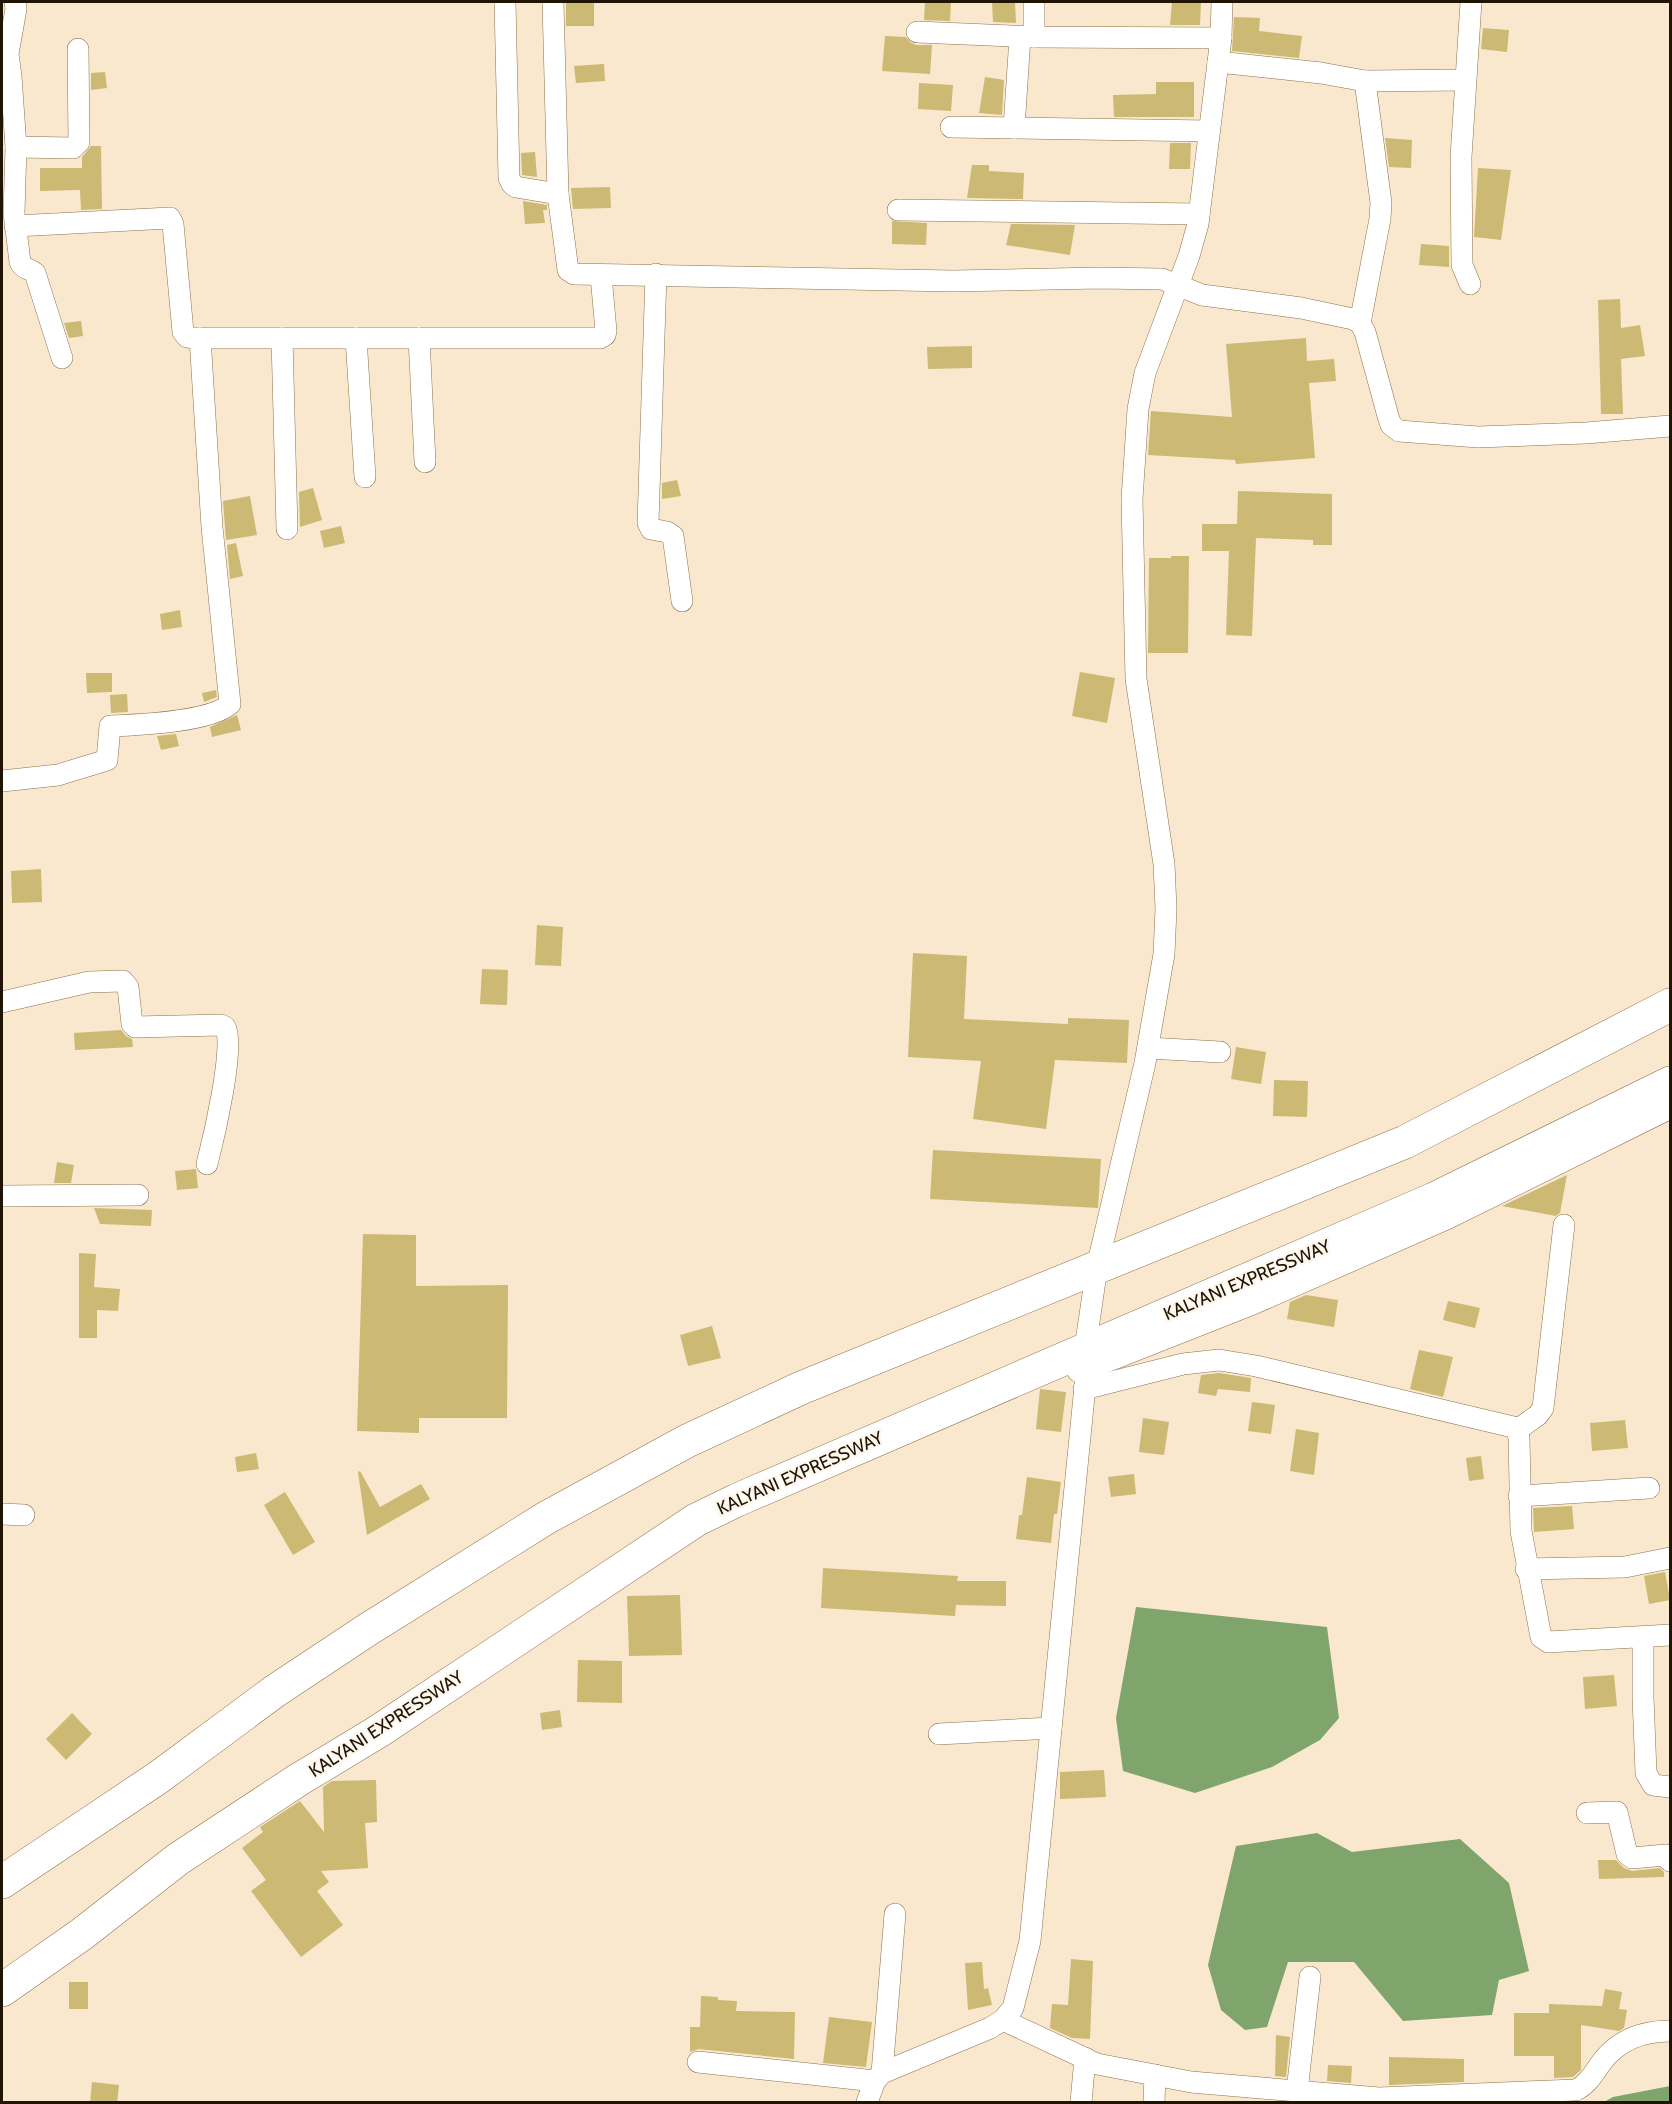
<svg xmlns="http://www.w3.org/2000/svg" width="1672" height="2104" font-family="Cabin,sans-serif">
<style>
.water{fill:#7fa56c}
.building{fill:#cbb974}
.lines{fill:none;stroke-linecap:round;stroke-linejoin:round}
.minor-casing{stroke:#8d7149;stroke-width:22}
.tertiary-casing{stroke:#8d7149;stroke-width:28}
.trunk-casing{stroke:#8d7149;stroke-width:34}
.minor{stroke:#fff;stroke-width:21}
.tertiary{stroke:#fff;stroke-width:27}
.trunk{stroke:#fff;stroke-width:33}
.labels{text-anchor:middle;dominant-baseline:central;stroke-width:5;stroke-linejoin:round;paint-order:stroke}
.street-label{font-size:18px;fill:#201505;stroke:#fdf7ee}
</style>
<rect width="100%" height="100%" fill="#fae8ce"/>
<g class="water">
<polygon points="1136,1607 1327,1627 1339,1718 1320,1740 1272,1767 1195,1793 1123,1771 1116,1718"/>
<polygon points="1317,1833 1352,1852 1460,1839 1509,1883 1529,1971 1499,1980 1492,2015 1403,2021 1354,1962 1288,1962 1267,2027 1245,2030 1221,2010 1208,1965 1236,1846"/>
<polygon points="1670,2086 1670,2102 1604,2102 1613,2097"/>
</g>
<g class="building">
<rect x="566" y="2" width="28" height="24"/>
<polygon points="925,2 951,2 950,21 924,20"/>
<polygon points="992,2 1015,2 1016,23 993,22"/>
<polygon points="1172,2 1201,2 1200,25 1170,25"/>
<polygon points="1234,17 1260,18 1259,31 1302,36 1299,58 1232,51"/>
<polygon points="1483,28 1509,30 1507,52 1481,49"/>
<polygon points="885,36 906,37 910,42 916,45 932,45 930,74 882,71"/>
<polygon points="604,64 605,81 576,83 574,66"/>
<polygon points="105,72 107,88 91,90 91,73"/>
<polygon points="985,77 1004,80 1002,115 979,113"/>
<polygon points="1156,82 1194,82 1194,117 1114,117 1113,95 1156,94"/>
<polygon points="919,83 953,85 951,111 918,109"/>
<polygon points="1385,138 1412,140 1411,168 1389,167"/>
<polygon points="1170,143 1191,143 1190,169 1169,169"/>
<polygon points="91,146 101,146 102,209 81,210 80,190 40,191 40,168 82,168 82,157"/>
<polygon points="535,152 537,177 522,175 521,153"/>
<polygon points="972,165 989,165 989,171 1024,173 1023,199 967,198"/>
<polygon points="1478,168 1511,170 1501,240 1474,237"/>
<polygon points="610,187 611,208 573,209 571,188"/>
<polygon points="523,201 547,205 547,210 543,210 545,223 525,224"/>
<polygon points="892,221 927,223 926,245 892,244"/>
<polygon points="1011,224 1075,225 1070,255 1006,245"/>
<polygon points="1421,244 1449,246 1449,267 1419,265"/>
<polygon points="1620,299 1621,328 1640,325 1645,356 1621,359 1623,414 1601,414 1598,300"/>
<polygon points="81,321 83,336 69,338 64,323"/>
<polygon points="1306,338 1307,361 1334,359 1336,381 1309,383 1315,458 1236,464 1235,460 1148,455 1151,411 1232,417 1226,344"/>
<polygon points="972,346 972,368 928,369 927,347"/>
<polygon points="677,480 681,496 662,499 662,483"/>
<polygon points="313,488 322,520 300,527 299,492"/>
<polygon points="1238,491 1332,494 1332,545 1313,545 1313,540 1256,538 1252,636 1226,635 1229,551 1202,551 1202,524 1237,524"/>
<polygon points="250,496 257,535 226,540 223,501"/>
<polygon points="341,526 345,543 324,548 320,531"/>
<polygon points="236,543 243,576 230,579 227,545"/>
<polygon points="1171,556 1189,556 1188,653 1148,653 1149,558 1171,558"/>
<polygon points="180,610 182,627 162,630 160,614"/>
<polygon points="1080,672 1115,678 1107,723 1072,716"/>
<polygon points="86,673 112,673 112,692 87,693"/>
<polygon points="216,690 217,697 204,702 202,693"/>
<polygon points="127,694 128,712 111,713 110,695"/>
<polygon points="237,715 241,730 212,737 210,727"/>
<polygon points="176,734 179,746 161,750 157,736"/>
<polygon points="41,869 42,902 12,903 11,871"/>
<polygon points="537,925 563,927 561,966 535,965"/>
<polygon points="913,953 967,956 964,1019 1068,1024 1068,1018 1129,1020 1127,1063 1055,1060 1046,1129 973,1119 981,1061 908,1057"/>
<polygon points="482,969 508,970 507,1005 480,1004"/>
<polygon points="121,1030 126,1036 132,1039 133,1047 75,1050 74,1033"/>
<polygon points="1236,1047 1266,1052 1261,1084 1231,1079"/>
<polygon points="1274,1080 1308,1081 1307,1117 1273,1116"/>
<polygon points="933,1150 1101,1159 1098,1208 930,1199"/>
<polygon points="57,1162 74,1165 71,1183 54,1183"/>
<polygon points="196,1169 198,1188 177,1190 175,1171"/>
<polygon points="1567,1175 1560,1213 1556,1216 1502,1206"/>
<polygon points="94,1208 152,1210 151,1226 100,1224"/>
<polygon points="363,1234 416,1235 416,1286 508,1285 507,1418 419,1418 419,1433 357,1431"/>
<polygon points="79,1253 96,1254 94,1287 120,1289 118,1311 97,1310 97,1338 79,1338"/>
<polygon points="1306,1295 1338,1300 1334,1327 1287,1319 1290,1302"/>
<polygon points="1448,1301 1480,1308 1475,1328 1443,1320"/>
<polygon points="712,1326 721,1358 688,1366 680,1335"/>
<polygon points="1419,1350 1453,1357 1443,1397 1410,1389"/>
<polygon points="1219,1373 1251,1378 1250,1392 1218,1389 1216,1396 1198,1393 1201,1375"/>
<polygon points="1040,1389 1066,1392 1061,1432 1036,1429"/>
<polygon points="1252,1402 1275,1405 1271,1434 1248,1431"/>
<polygon points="1143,1418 1169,1422 1164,1455 1139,1452"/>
<polygon points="1625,1420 1628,1448 1592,1451 1590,1423"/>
<polygon points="1296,1429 1319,1433 1314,1475 1290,1471"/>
<polygon points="256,1453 259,1469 237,1472 235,1457"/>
<polygon points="1481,1456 1484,1479 1469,1481 1466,1458"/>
<polygon points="360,1471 380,1507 421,1484 430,1499 367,1535 358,1472"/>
<polygon points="1134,1474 1136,1494 1111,1497 1108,1477"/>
<polygon points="1027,1477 1061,1482 1057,1514 1054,1514 1051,1543 1016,1539 1019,1515 1022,1515"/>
<polygon points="285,1492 315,1542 293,1555 264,1505"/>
<polygon points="1572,1506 1574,1529 1534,1532 1533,1508"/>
<polygon points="823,1568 958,1576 957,1581 1006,1581 1006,1606 956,1605 955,1616 821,1608"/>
<polygon points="1665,1572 1670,1600 1649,1604 1644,1576"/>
<polygon points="680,1595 682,1655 629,1656 627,1596"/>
<polygon points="578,1660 622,1661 622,1703 577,1702"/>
<polygon points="1614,1675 1617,1706 1585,1709 1583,1677"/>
<polygon points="560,1710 562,1727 542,1730 540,1713"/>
<polygon points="72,1713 92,1734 66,1760 46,1739"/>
<polygon points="1104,1770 1106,1797 1060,1799 1060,1772"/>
<polygon points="376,1780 377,1822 365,1823 368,1868 321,1871 329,1882 317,1891 343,1925 301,1957 251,1891 266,1880 242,1848 263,1832 260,1827 300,1801 324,1832 323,1787 332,1781"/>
<polygon points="1598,1860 1616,1860 1624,1868 1632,1871 1660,1868 1664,1872 1664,1877 1599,1879"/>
<polygon points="1071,1959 1093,1961 1090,2039 1072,2038 1050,2028 1052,2004 1068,2005"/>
<polygon points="982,1962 984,1989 988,1988 992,2005 968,2010 965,1963"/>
<rect x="69" y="1982" width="19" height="27"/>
<polygon points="1605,1989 1622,1992 1619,2009 1627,2010 1624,2028 1619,2031 1581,2025 1581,2070 1573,2077 1554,2078 1554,2056 1514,2056 1514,2013 1549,2013 1549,2004 1602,2006"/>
<polygon points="701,1996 718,1997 718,2000 737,2001 736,2011 795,2012 794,2059 699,2049 690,2052 690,2027 700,2027"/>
<polygon points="829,2017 872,2022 866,2067 823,2063"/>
<polygon points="1276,2035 1290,2037 1286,2077 1275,2076"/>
<polygon points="1389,2057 1464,2059 1464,2082 1389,2085"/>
<polygon points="1328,2065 1352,2066 1351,2083 1327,2081"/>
<polygon points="92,2082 119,2085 117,2103 90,2103"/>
</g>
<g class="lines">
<defs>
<g id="minor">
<path d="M15,2L16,9L8,54L11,76L16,147L14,213L20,262C23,270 30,268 35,273L62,358"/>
<polyline points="505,2 509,178 512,184 516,187 558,194"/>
<polyline points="553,2 558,194 568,270 574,274 953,281 1099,278 1162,279 1202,295 1301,308 1353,319 1360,323 1365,332 1388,416 1391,425 1399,431 1478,437 1586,433 1670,426"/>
<polyline points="1034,2 1034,37"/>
<polyline points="917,32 1034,37 1221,38"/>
<polyline points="1218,62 1321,73 1365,81 1465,80"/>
<polyline points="951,127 1209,131"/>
<polyline points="1014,128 1020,37"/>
<polyline points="16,147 73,148 79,142 78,49"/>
<polyline points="898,210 1199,214"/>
<polyline points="15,226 170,218 173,224 183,332 187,337 193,338 600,338 605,335 606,331 601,276"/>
<polyline points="656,274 648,523 651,529 667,532 673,536 682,601"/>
<polyline points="1470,284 1462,265 1461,157 1471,2"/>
<polyline points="1360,323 1380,219 1381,203 1365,81"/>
<polyline points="282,338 287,529"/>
<polyline points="356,338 365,477"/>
<polyline points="419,338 425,462"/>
<path d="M2,781L58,775L107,760L110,726C137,725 210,722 230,704L212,527L200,338"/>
<path d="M2,1002L89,982L123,981L128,987L132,1024L135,1027L221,1025L225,1027C236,1044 213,1141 207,1164"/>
<polyline points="1148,1048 1220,1052"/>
<polyline points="2,1196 138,1195"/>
<polyline points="1084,1389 1183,1364 1219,1360 1256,1366 1513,1427 1517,1430 1519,1438 1521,1531 1541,1637 1548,1642 1670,1635"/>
<polyline points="1517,1430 1538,1415 1543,1408 1564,1225"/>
<polyline points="1519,1496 1649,1488"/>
<polyline points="2,1514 24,1515"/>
<polyline points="1526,1569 1625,1567 1670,1558"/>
<polyline points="1643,1638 1643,1697 1646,1773 1653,1785 1670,1787"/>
<polyline points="939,1734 1051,1728"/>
<polyline points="1587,1813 1617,1812 1627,1854 1632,1858 1666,1855 1670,1861"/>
<path d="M1003,2020L1097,2064L1191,2082L1379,2098L1576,2090C1588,2084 1594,2073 1601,2063C1618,2040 1643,2031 1670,2031"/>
<polyline points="698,2062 875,2081"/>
<polyline points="882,2073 895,1914"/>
<polyline points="1297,2091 1310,1977"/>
<polyline points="867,2102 875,2081 882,2073 990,2028 1003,2020 1013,2008 1030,1941 1087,1366 1085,1349 1097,1267 1145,1063 1164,954 1166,909 1164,864 1136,679 1132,499 1138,409 1145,373 1189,256 1198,224 1221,38 1222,2"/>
<polyline points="1081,2102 1085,2058"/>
<polyline points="1154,2102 1155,2075"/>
</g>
<polyline id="tertiary" points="1080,1369 1250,1302 1446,1216 1670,1105"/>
<g id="trunk">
<polyline points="2,1882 159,1777 275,1691 367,1630 546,1518 687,1441 801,1388 1405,1142 1670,1005"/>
<polyline points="2,1990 82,1934 178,1859 298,1780 379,1731 696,1520 737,1500 1434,1199 1670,1083"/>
</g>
</defs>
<use href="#minor" class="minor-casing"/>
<use href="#tertiary" class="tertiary-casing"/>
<use href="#trunk" class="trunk-casing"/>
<use href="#minor" class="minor"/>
<use href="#tertiary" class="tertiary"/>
<use href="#trunk" class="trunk"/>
</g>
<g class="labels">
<g class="street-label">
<text transform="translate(1247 1280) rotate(-23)">KALYANI EXPRESSWAY</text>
<text transform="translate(800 1473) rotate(-24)">KALYANI EXPRESSWAY</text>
<text transform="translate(386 1724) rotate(-33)">KALYANI EXPRESSWAY</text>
</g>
</g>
<rect width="1672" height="2104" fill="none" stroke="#201505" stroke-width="6"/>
</svg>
